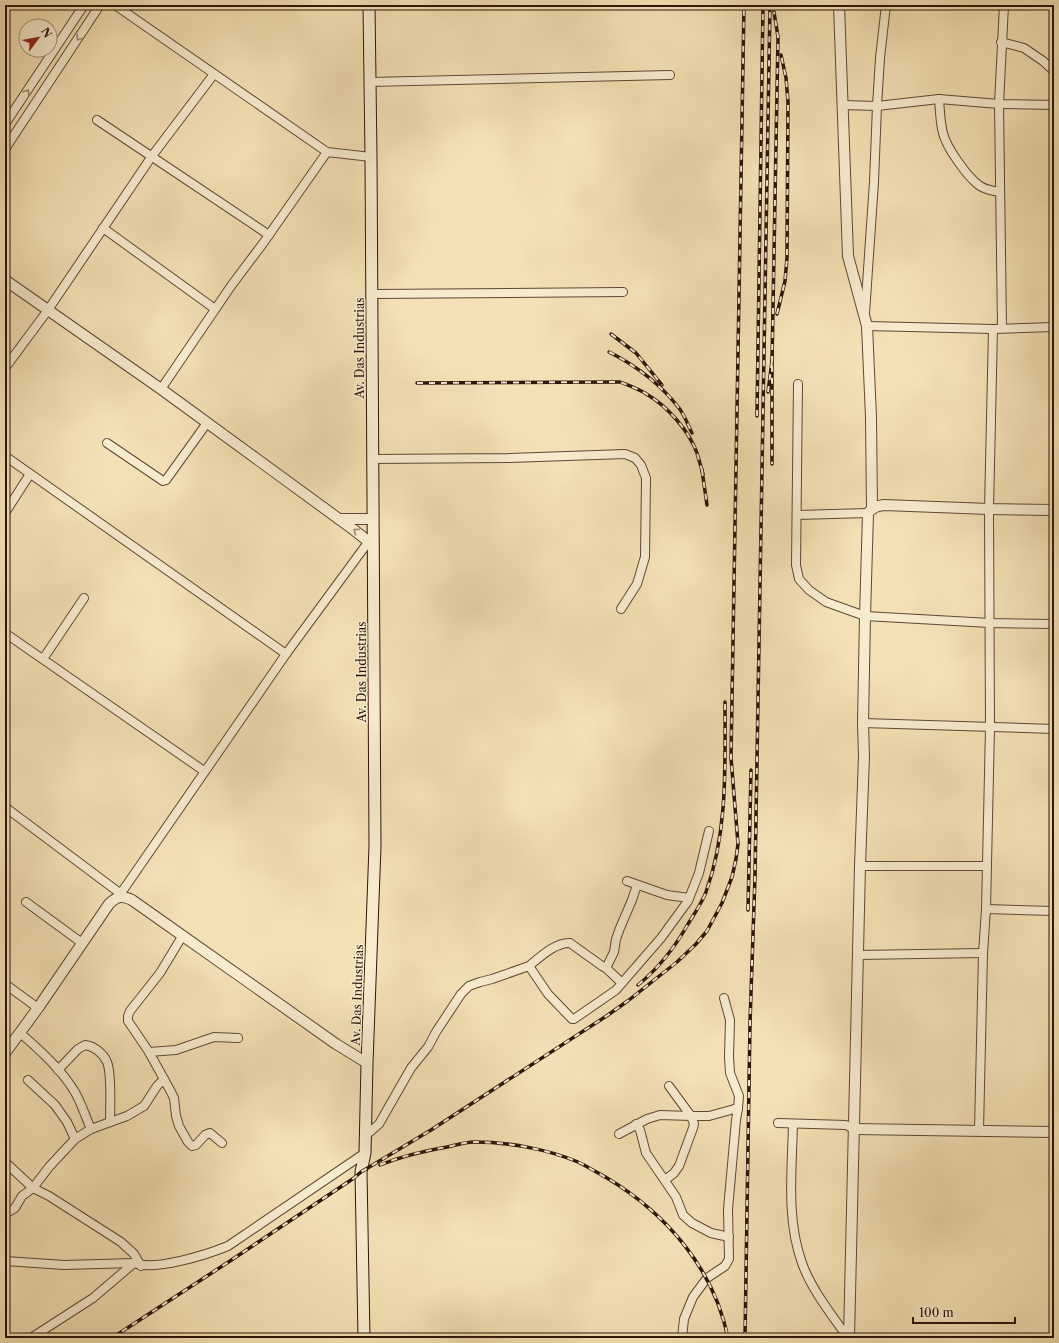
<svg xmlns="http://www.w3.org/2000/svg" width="1059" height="1343" font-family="'Libre Caslon Text',serif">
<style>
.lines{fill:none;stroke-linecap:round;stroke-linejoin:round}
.minor-casing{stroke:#5e4834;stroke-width:10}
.tertiary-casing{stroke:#5e4834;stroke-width:12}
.secondary-casing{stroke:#2d1509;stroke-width:13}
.minor{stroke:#f7ebce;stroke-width:8}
.tertiary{stroke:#f7ebce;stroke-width:10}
.secondary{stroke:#f7ebce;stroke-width:11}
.rail-casing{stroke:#2d1509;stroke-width:3.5}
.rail{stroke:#f7ebce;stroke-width:2;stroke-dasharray:6;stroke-linecap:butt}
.oneway{stroke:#9c8b75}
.labels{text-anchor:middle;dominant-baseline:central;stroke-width:3;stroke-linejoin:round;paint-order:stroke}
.street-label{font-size:12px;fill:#2d1509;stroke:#f7ebce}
</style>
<rect width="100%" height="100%" fill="#f3e0b4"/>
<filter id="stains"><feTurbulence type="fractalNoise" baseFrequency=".005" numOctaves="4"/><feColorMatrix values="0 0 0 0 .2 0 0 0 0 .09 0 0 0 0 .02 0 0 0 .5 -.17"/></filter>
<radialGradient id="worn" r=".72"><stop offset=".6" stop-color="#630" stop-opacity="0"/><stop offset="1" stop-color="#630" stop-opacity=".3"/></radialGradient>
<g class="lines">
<defs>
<g id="minor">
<polyline points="115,5 327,152 371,157"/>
<polyline points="1001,42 1024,48 1043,61 1054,71"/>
<polyline points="369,82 670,75"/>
<path d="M939,99C940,110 940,122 943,133C946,147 968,178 980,186C986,190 993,191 1000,192"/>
<polyline points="842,105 877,106 939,99 999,104 1054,105"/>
<polyline points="97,120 269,235"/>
<polyline points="5,124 84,5"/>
<polyline points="5,149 100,5"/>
<polyline points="103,228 215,309"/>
<polyline points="372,294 623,292"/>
<polyline points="865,313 874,182 877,106 880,58 886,5"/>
<polyline points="867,326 993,329 1054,327"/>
<polyline points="1002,328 999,104 1004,5"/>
<polyline points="5,368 48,310 152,156 214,74"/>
<polyline points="798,384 796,565 799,579 809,590 826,602 865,616 990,623 1054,624"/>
<polyline points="161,389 231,286 264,242 327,152"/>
<polyline points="107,443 163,481 166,480 207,423"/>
<polyline points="5,456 286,654"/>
<polyline points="372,459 509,458 625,454 635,458 641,465 646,478 645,557 637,584 621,609"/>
<polyline points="5,513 30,474"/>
<polyline points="797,515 868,513"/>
<polyline points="5,633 204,771"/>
<polyline points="43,659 84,598"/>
<polyline points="863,723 1054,729"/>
<polyline points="5,807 121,894"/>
<polyline points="860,866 987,866"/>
<polyline points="627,881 667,895 689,898"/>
<polyline points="119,896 286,654 369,541"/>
<polyline points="26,902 82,943"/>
<polyline points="986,909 1054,911"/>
<polyline points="183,935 160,973 130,1011 128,1016 128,1021 149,1052 171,1092 174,1098 176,1116 179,1126 188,1142 192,1146 196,1145 205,1135 210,1133 222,1143"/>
<polyline points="858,955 983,953"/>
<polyline points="606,968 614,952 616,939 620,928 632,900 637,885"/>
<polyline points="622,983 661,938 688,901 699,873 709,831"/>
<polyline points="5,984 38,1008"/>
<polyline points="724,998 730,1020 729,1057 730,1073 739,1096 738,1108"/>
<path d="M20,1033C39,1049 60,1068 73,1089C81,1101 85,1116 91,1129"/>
<polyline points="149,1052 176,1050 214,1037 238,1038"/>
<path d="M58,1070L78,1049L85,1045C94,1046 103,1053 107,1062C112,1073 110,1108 110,1122"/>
<polyline points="28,1080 55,1105 67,1122 75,1139"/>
<polyline points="669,1086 691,1116 709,1116 738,1108 736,1120 728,1209 729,1259 725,1266 707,1278 693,1297 684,1319 682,1338"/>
<polyline points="778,1123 846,1125 854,1129"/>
<polyline points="636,1124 640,1130 646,1153 676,1197 683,1215 692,1223 711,1233 729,1237"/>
<path d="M793,1124C792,1171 786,1219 802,1263C811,1289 832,1315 848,1338"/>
<polyline points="979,1130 983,953 986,909 990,728 989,509 993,329"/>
<polyline points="619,1134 647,1119 660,1115 691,1116 694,1124 693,1128 679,1166 674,1173 665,1180"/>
<path d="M365,1136L379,1124L411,1068L428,1047L436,1032L461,994L469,986L480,982L492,979L529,966L548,994L572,1019H574L616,990L622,983L606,968L602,966L570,943C556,942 540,957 529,966"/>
<polyline points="5,1162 33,1188 49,1196 121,1242 134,1254 141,1266"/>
<polyline points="5,1214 15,1208 22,1196 33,1188 49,1167 75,1139 91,1129 127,1116 144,1106 157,1086 164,1079"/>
<path d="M5,1261L64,1265L134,1263C155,1271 206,1255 228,1246L365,1153"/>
<polyline points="31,1338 93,1298 134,1263"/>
</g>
<g id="tertiary">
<polyline points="839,5 848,256 867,326 871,417 872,508"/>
<polyline points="5,280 161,389 354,530 373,545"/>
<polyline points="339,519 373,519"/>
<path d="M5,1053L38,1008L109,904C117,896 122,895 132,900L336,1044L367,1063"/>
<polyline points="854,1129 1054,1132"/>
<path d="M849,1338L860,866L864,756L863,723L865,616L868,513C873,507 877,506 884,505L989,509L1054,510"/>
</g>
<polyline id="secondary" points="364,1338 361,1172 365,1153 367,1063 375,846 371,157 369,5"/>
</defs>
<use href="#minor" class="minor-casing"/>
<use href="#tertiary" class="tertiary-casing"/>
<use href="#secondary" class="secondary-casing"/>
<use href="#minor" class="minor"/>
<use href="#tertiary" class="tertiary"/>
<use href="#secondary" class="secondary"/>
<defs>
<g id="rail">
<polyline points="777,314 785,281 787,258 788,102 786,78 781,55"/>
<polyline points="611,334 636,353 662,385"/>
<path d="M609,352C635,365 661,385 679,408C685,416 688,425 692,433"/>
<polyline points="772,362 778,37 774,12"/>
<path d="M417,383L620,382C630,386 639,389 648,395C668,407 689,431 697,453C699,460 701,467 703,474"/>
<polyline points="768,392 772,361 772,464"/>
<polyline points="757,416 763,5"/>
<polyline points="702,470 707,505"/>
<polyline points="748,910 751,770"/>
<path d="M638,985C659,968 675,947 688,924C694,914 702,903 706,892C728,831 725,766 725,702"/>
<path d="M380,1165C402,1156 424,1151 447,1147C456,1145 466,1142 474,1142C508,1142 547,1149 578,1162C588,1167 598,1173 607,1178C667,1214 714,1269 728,1338"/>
<polyline points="112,1338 230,1261 354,1178 361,1172 431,1130 608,1015 629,1000 677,962 696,944 707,931 722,903 732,877 736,859 738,844 731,758 744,5"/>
<polyline points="745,1338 750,1023 755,876 770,5"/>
</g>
</defs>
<use href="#rail" class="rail-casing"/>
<use href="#rail" class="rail"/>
</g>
<defs><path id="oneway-chevron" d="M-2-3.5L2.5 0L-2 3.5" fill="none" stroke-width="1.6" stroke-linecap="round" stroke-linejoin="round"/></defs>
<g class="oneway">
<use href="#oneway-chevron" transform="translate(79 38) rotate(124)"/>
<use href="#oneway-chevron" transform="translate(27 92) rotate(-56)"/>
<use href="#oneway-chevron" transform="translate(356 531) rotate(-143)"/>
</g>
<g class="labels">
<g class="street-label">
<text transform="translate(359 348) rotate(-90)">Av. Das Industrias</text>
<text transform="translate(361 672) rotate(-90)">Av. Das Industrias</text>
<text transform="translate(357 995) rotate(-88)">Av. Das Industrias</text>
</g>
</g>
<rect width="1059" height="1343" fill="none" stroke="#f3e0b4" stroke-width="20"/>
<rect x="6" y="6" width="1047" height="1331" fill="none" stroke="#2d1509" stroke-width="2"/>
<rect x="10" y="10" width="1039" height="1323" fill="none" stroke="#2d1509"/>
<g transform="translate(38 38) rotate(58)"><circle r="19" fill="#f7ebce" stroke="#a6957f"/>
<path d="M0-3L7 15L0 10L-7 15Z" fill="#8f2418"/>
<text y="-6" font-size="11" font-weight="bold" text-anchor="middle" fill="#2d1509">N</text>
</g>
<path d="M913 1317v6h102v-6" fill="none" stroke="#2d1509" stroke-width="2"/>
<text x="919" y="1317" font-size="12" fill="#2d1509" stroke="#f7ebce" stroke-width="3" paint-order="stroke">100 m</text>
<rect width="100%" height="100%" filter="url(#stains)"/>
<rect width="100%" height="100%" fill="url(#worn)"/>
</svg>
